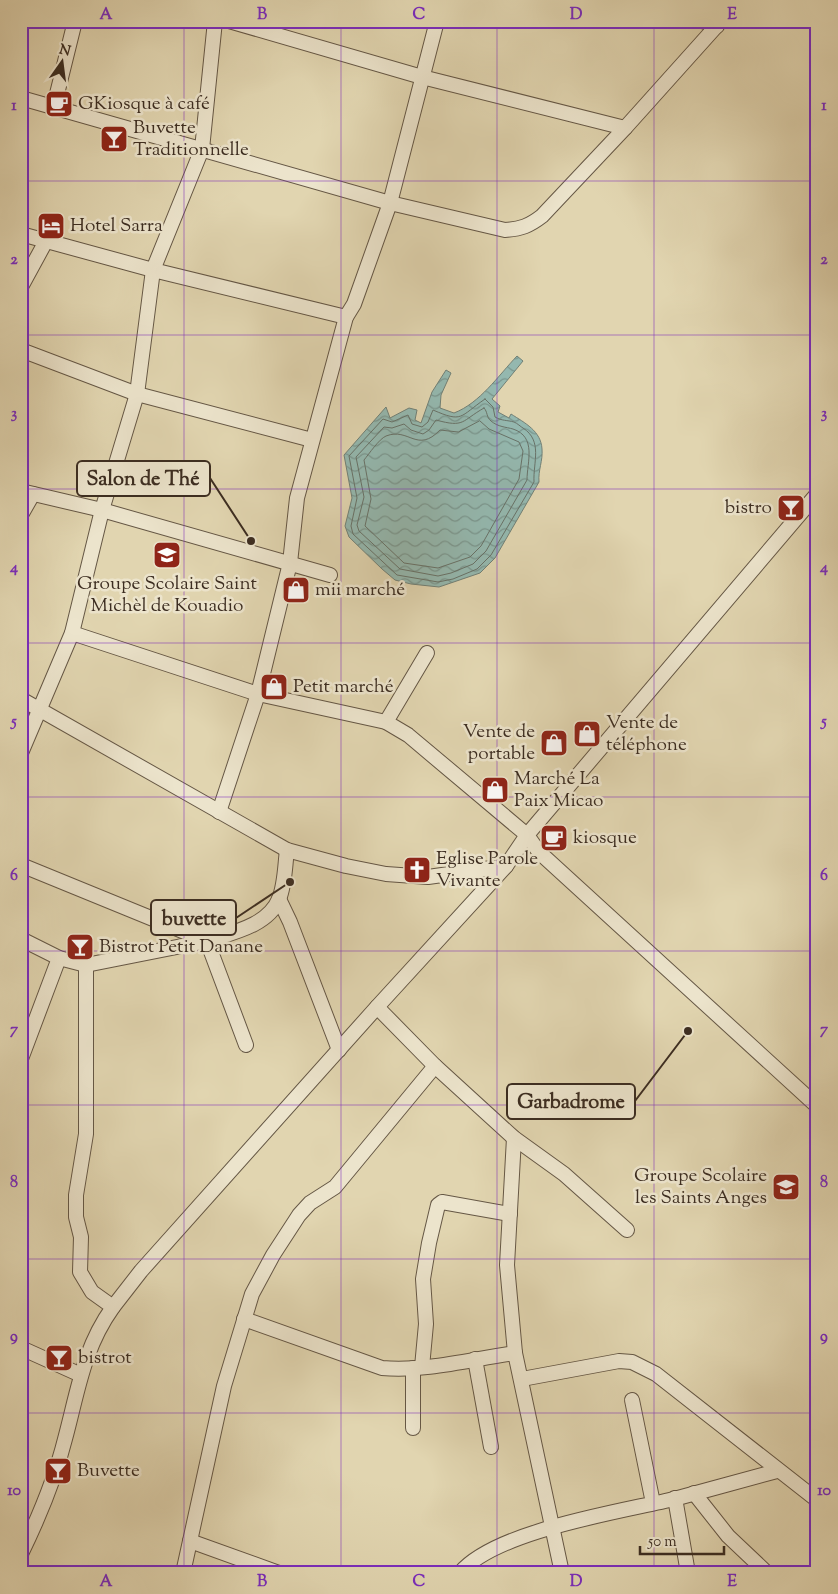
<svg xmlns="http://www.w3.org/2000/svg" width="838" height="1594" font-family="'Sorts Mill Goudy',serif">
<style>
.water{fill:url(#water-waves);stroke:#718076}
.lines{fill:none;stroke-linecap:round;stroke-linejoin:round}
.shore{stroke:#687268;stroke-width:1}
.minor-casing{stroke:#655745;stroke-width:16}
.minor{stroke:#ece4cc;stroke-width:14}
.grid{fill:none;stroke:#7b2cbf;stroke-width:1;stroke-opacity:0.55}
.labels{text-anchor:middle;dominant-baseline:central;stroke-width:5;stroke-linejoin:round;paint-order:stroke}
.poi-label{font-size:19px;fill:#3c2d21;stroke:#ece4cc;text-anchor:start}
.leader{fill:none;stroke:#3c2d21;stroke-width:2}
.callout-dot{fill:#3c2d21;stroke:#ece4cc;stroke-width:2}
.callout{fill:#ece4cc;stroke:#3c2d21;stroke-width:2}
.callout-label{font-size:20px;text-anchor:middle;font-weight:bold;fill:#3c2d21}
.neatline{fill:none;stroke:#7b2cbf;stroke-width:2}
.grid-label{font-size:16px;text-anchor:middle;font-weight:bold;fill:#7b2cbf}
</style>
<defs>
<pattern id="water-waves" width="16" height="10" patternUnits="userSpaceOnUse" patternTransform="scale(1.25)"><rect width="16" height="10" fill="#94b8af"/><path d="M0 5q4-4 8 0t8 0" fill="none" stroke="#7a968e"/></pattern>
</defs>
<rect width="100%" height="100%" fill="#e1d5b0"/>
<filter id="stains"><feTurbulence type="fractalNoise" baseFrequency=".004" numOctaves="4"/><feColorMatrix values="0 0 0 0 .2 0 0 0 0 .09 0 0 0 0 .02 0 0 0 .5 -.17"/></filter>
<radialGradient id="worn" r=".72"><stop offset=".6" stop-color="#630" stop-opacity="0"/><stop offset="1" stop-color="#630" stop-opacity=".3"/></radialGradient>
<path class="water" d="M517,356L523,361L492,399L500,406L498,412L509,418L511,414C525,423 541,431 542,449C543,461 538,470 539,482L495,558L480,573L439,587L411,584L395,580L382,569L349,537L345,526L352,498L344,455L386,407L390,418L409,408L417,410L415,420L421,423L432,392L446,370L451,373L441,395L440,408L454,413C480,403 498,376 517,356Z"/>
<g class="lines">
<g class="shore">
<path d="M485,399L493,407L495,417C502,421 507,420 514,422C517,423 521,427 523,428C543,441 533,462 534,482L491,555L477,569L453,579L438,582L397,575L353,534L351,526L357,498L349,456L383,419L392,422L408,415L412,424L422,427L428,422L433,410C463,423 459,417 485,399Z"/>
<path d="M484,408C488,412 486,417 491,421C498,427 506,427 513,429C537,437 527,462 527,480L486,551L473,564L451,573L438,576L400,569L359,531L357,525L364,497L356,457L384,427L392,428L404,424L411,430L423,434L429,430L436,420C465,428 461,421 484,408Z"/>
<path d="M480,421L489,429L519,442L523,451L519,479L481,546L470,557L438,568L404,563L365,526L371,499L364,460C369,454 379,439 386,436C409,427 417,454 440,430L458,432Z"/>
</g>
<defs>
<g id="minor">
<polyline points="229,21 422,77 625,128"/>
<polyline points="702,21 717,26"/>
<path d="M21,98L390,203L505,230C521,229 529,226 542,216L625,128L721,21"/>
<polyline points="54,106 75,21"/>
<polyline points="21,234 153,270 346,317"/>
<polyline points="21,287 46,241"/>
<polyline points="21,350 137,394 312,440"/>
<polyline points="21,491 102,510 330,575"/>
<polyline points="21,515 33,494"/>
<polyline points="72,633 258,694 386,722 408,735 527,835 539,852 817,1106"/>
<polyline points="21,699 287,850 346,866 386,874 428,877 506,866"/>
<polyline points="386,722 427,653"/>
<polyline points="21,753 72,633 102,510 137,394 153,270 202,149 215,21"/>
<polyline points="219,812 258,694 290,563 297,498 346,317 354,304 390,203 437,21"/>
<path d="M21,865L207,941C231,933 268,926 279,899C285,885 285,865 287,850"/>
<polyline points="279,899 290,922 339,1050"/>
<path d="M21,939L59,958L86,965V1134L76,1195V1217L81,1237L80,1272L92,1292L113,1307C83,1349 78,1391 65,1439C55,1479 39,1517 21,1554"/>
<polyline points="86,965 207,941 246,1045"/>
<polyline points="377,1007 435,1066 514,1138 564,1174 627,1230"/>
<polyline points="21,1059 59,958"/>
<polyline points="514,1138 507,1265 515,1353 562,1573"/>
<polyline points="113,1307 141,1271 377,1007 506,866 527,835 817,494"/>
<path d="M244,1319L382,1368C425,1372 472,1359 515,1353"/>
<polyline points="21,1348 81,1375"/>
<polyline points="475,1359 491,1447"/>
<polyline points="422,1367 426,1324 423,1279 429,1243 438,1205 442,1202 510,1214"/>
<polyline points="413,1368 413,1428"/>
<polyline points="522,1379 619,1361 632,1362 656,1374 817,1500"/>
<polyline points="632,1400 653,1503"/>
<polyline points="694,1493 728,1536 766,1572"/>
<polyline points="675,1498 688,1573"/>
<polyline points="190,1541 279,1573"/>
<polyline points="183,1573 224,1386 252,1294 273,1255 299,1215 310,1203 335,1187 435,1066"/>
<path d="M460,1573C495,1531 619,1512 674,1499C708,1490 743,1480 777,1471"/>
</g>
</defs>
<use href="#minor" class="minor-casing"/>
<use href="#minor" class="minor"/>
</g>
<path class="grid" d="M184,21V1573M341,21V1573M497,21V1573M654,21V1573M21,181H817M21,335H817M21,489H817M21,643H817M21,797H817M21,951H817M21,1105H817M21,1259H817M21,1413H817"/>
<defs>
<symbol id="cafe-square" viewBox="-11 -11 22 22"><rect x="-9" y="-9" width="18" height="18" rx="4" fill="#8f2418" stroke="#ece4cc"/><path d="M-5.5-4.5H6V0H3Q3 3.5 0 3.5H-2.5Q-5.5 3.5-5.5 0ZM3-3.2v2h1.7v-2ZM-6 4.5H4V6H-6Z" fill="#fff"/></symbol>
<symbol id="bar-square" viewBox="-11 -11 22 22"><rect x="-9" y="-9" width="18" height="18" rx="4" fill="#8f2418" stroke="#ece4cc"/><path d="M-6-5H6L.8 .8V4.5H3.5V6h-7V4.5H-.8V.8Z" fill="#fff"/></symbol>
<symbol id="hotel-square" viewBox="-11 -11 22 22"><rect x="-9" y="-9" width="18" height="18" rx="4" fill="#8f2418" stroke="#ece4cc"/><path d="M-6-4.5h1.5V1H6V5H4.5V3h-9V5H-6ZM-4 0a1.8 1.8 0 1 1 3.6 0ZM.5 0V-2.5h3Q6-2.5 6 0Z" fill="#fff"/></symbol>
<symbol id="school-square" viewBox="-11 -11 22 22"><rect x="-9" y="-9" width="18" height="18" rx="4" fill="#8f2418" stroke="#ece4cc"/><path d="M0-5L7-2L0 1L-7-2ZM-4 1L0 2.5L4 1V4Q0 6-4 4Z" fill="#fff"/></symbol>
<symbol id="shop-square" viewBox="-11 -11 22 22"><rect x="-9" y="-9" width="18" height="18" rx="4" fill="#8f2418" stroke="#ece4cc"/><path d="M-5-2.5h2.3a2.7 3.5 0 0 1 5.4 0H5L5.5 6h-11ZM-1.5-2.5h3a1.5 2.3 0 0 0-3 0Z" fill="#fff"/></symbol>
<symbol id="church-square" viewBox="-11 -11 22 22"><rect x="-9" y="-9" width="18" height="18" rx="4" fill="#8f2418" stroke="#ece4cc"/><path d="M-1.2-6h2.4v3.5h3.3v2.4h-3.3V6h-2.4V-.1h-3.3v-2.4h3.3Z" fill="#fff"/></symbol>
</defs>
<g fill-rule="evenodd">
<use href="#cafe-square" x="43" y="88" width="32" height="32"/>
<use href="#bar-square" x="98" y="123" width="32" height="32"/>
<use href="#hotel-square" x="35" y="210" width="32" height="32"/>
<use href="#bar-square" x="775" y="492" width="32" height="32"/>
<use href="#school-square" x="151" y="539" width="32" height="32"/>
<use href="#shop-square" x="280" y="574" width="32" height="32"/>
<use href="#shop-square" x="258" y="671" width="32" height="32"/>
<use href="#shop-square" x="571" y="718" width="32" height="32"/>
<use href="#shop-square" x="538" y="727" width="32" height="32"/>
<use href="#shop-square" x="479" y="774" width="32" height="32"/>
<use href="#cafe-square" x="538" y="822" width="32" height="32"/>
<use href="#church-square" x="401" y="854" width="32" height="32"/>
<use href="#bar-square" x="64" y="931" width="32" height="32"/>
<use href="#school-square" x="770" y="1171" width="32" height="32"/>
<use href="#bar-square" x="43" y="1342" width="32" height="32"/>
<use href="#bar-square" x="42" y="1455" width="32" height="32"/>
</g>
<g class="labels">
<g class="poi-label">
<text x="78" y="104">GKiosque à café</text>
<text x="133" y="128">Buvette<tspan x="133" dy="22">Traditionnelle</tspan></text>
<text x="70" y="226">Hotel Sarra</text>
<text x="772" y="508" text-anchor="end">bistro</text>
<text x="167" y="584" text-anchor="middle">Groupe Scolaire Saint<tspan x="167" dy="22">Michèl de Kouadio</tspan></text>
<text x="315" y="590">mii marché</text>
<text x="293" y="687">Petit marché</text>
<text x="606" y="723">Vente de<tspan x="606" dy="22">téléphone</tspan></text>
<text x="535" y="732" text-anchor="end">Vente de<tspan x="535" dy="22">portable</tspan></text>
<text x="514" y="779">Marché La<tspan x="514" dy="22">Paix Micao</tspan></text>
<text x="573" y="838">kiosque</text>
<text x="436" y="859">Eglise Parole<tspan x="436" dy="22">Vivante</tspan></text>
<text x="99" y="947">Bistrot Petit Danane</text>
<text x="767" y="1176" text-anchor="end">Groupe Scolaire<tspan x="767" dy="22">les Saints Anges</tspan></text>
<text x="78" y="1358">bistrot</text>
<text x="77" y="1471">Buvette</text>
</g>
</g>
<path class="leader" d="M251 541L210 478M290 882L236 918M688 1031L635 1101"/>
<g class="callout-dot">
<circle cx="251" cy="541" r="5"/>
<circle cx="290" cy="882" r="5"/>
<circle cx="688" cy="1031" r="5"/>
</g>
<g class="callout">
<rect x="77" y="461" width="133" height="35" rx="5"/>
<rect x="151" y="900" width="85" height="35" rx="5"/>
<rect x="507" y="1084" width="128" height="35" rx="5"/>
</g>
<g class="callout-label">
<text x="143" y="485">Salon de Thé</text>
<text x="194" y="925">buvette</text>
<text x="571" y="1108">Garbadrome</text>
</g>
<rect width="838" height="1594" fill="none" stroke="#e1d5b0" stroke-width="55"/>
<g transform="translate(62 62) rotate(14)" stroke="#ece4cc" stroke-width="4" paint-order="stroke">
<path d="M0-4L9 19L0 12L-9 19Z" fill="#3c2d21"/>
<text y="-8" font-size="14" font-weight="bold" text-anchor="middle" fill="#3c2d21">N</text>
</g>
<path d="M640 1546v8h84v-8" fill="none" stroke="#3c2d21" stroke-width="2.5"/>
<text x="648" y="1546" font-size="15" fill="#3c2d21" stroke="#ece4cc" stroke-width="4" paint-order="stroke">50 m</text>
<rect x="28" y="28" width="782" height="1538" class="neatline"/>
<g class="grid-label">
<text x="106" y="19">A</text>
<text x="262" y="19">B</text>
<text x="419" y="19">C</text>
<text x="576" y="19">D</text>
<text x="732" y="19">E</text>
<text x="14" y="110">1</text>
<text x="824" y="110">1</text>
<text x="14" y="264">2</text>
<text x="824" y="264">2</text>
<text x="14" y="418">3</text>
<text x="824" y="418">3</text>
<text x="14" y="572">4</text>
<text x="824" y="572">4</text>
<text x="14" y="726">5</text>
<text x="824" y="726">5</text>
<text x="14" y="880">6</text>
<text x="824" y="880">6</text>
<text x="14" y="1034">7</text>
<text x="824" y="1034">7</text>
<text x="14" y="1187">8</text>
<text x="824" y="1187">8</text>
<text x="14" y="1341">9</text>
<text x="824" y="1341">9</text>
<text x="14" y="1495">10</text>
<text x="824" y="1495">10</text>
<text x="106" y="1586">A</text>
<text x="262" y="1586">B</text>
<text x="419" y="1586">C</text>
<text x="576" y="1586">D</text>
<text x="732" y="1586">E</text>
</g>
<rect width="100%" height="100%" filter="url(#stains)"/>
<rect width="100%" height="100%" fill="url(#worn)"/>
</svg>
